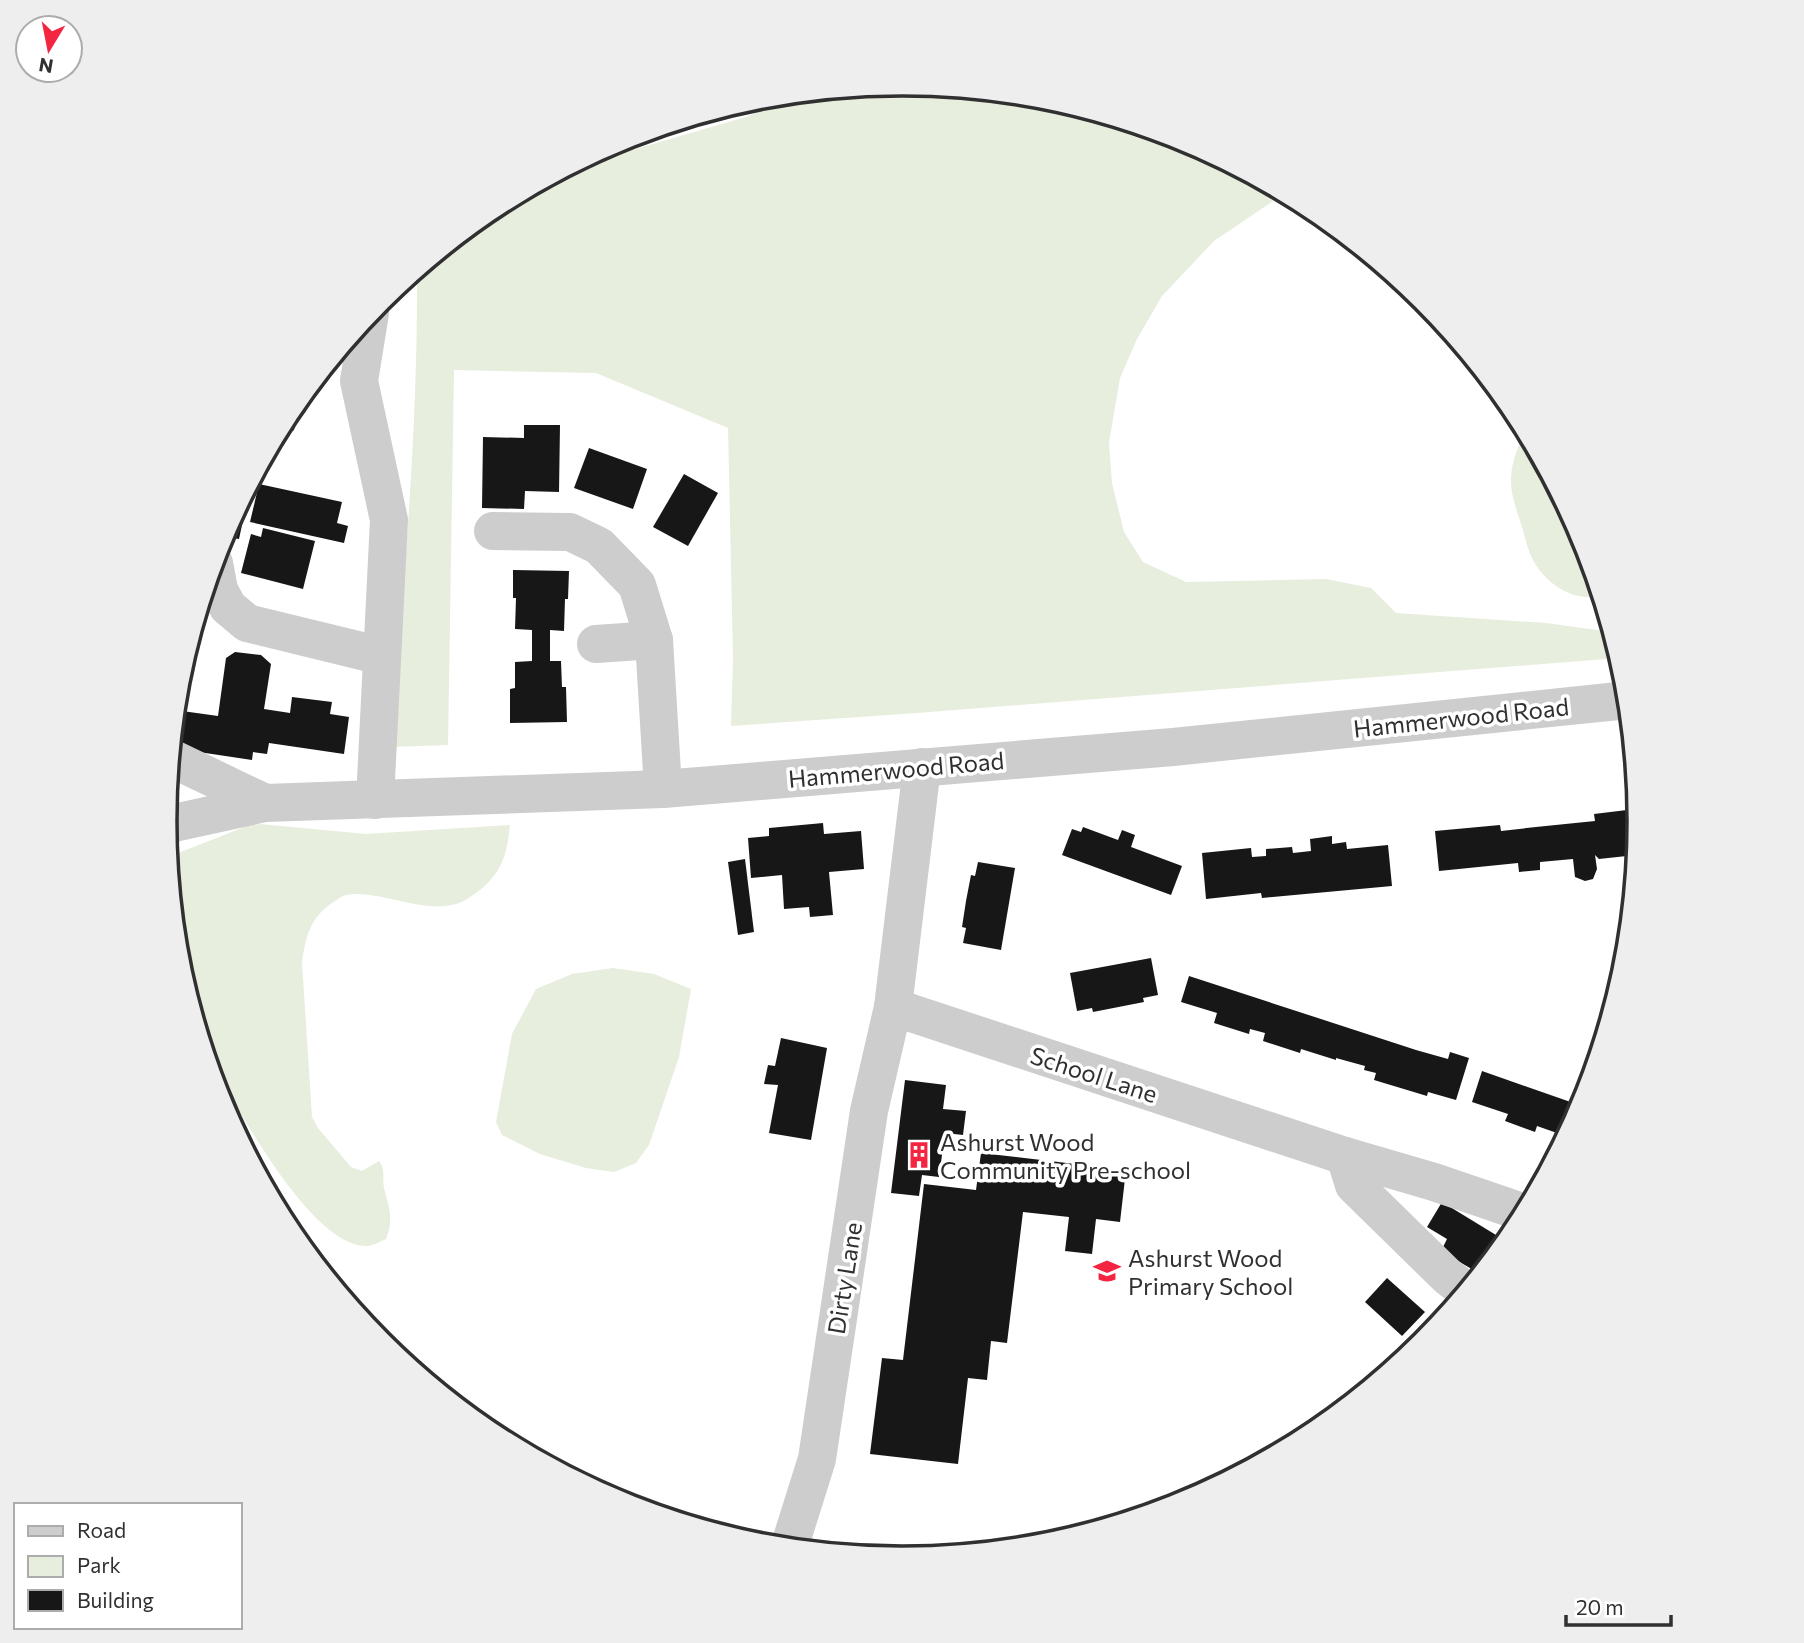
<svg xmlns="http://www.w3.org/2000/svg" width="1804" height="1643" font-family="Commissioner,sans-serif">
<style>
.green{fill:#e7eedd}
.building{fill:#171717}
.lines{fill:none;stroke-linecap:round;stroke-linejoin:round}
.minor{stroke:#cdcdcd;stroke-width:38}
.labels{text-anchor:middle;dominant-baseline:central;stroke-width:7;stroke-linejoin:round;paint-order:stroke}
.street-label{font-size:24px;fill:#303030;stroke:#fff}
.poi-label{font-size:24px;fill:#303030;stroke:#fff;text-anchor:start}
.rim{fill:none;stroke:#303030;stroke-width:3.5}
</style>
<rect width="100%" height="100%" fill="#fff"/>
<g class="green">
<path d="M902,84L1046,98L1185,140L1292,198L1276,199L1214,241L1162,296L1137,339L1120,378L1109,443L1112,483L1124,532L1143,562L1186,582L1326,579L1371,588L1396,613L1546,623L1612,632L1619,658L917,713L731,726L733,658L728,428L596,373L454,370L448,745L389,747C404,589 418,430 417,270L493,208L569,167L584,169L615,155L749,116L798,94Z"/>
<path d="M1525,430L1584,540L1599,596C1573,602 1545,583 1533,560C1527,549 1525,535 1521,524C1516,508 1510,493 1511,477C1512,460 1519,445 1525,430Z"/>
<path d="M260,824L366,834L510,825C507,853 503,871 480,890C472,896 463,903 452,905C418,912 376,889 346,895C341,896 337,900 332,903C310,918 306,936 302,962L312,1117L318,1128L351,1167L362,1171L379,1161C386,1170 382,1178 384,1188C389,1208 394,1219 386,1239C379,1242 373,1246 366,1246C313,1245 248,1124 222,1083L213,1078L179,965L168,857L247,826Z"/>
<polygon points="613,968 654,974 691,989 679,1057 649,1145 636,1163 614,1172 586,1168 540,1154 502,1135 496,1122 512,1034 536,989 572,974"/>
</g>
<g class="building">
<polygon points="311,384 305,413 298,411 294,430 286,435 277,433 289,411"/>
<polygon points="524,425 560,425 559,492 525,491 524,509 482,508 483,437 524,438"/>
<polygon points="589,448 647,469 633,509 574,488"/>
<polygon points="684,474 718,493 688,546 653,527"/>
<polygon points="251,483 239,539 222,536 232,518"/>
<polygon points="259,484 342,502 337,523 348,526 344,543 250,522"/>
<polygon points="263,528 315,541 303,589 241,573 251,534 261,537"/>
<polygon points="513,570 569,571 568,599 565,599 564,631 550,630 550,661 561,661 562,687 566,687 567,722 510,723 510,689 515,688 515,662 532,661 532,630 515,629 516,598 513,598"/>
<polygon points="235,652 261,655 271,664 264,709 290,713 292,697 332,702 330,714 349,717 344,754 269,743 267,754 253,752 252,760 172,748 175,710 218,716 226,658"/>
<polygon points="1627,810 1628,818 1639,817 1636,855 1599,859 1595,855 1597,869 1593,879 1585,881 1575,877 1573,859 1540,862 1540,870 1519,872 1518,863 1439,871 1435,831 1500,825 1501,831 1536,827 1595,821 1594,814"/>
<polygon points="823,823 824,834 861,831 864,869 829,872 833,915 810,917 809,907 784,909 782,875 751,878 748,838 769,836 769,828"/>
<polygon points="1083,827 1118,840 1122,830 1135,835 1131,847 1182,866 1171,895 1062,855 1072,829 1081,832"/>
<polygon points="1332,836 1332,844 1346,842 1347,849 1388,845 1392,886 1262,898 1261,893 1206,899 1202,853 1251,848 1252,857 1266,856 1266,849 1292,847 1293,853 1311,851 1310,839"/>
<polygon points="745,859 754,932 738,935 728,862"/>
<polygon points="978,862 1015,868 1001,950 963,943 966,928 962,927 966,901 971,875 975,876"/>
<polygon points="1151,958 1158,995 1143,998 1144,1002 1093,1012 1092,1008 1077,1011 1070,973"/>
<polygon points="1189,976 1416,1050 1448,1059 1450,1052 1469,1058 1456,1100 1428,1092 1427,1096 1374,1080 1376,1073 1364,1070 1365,1066 1336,1058 1336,1060 1301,1049 1300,1053 1263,1041 1265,1033 1250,1029 1249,1034 1214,1023 1217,1013 1181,1002"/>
<polygon points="781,1038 827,1048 811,1140 769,1133 778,1085 764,1084 768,1065 775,1066"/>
<polygon points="1482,1071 1582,1106 1563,1142 1555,1139 1557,1133 1537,1126 1535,1132 1505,1121 1508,1114 1472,1102"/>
<polygon points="905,1080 946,1085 943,1109 966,1111 963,1135 945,1133 939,1177 922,1175 919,1196 891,1193"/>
<polygon points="981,1153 1126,1170 1120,1222 1096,1219 1092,1254 1065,1251 1069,1217 1023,1212 1007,1343 991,1341 987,1380 968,1378 958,1464 870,1454 882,1358 903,1360 924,1184 976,1190"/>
<polygon points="1442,1202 1496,1235 1475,1271 1441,1251 1447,1239 1427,1227"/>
<polygon points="1387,1278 1425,1312 1402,1336 1365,1302"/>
</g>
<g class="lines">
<g class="minor">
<polyline points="370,313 359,381 389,520 375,800"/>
<polyline points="493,531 570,532 599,546 637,585 654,640 663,789"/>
<polyline points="214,563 219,590 228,607 247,623 382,656"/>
<polyline points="596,644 654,640"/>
<polyline points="171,758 265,803"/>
<polyline points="922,767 893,1007 1345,1156 1434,1182 1525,1213"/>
<polyline points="165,825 265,803 663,789 1173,747 1628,700"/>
<polyline points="1345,1156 1354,1185 1447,1276 1466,1291"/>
<polyline points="789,1548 817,1459 869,1111 893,1007"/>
</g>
</g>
<defs>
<symbol id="building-bare" viewBox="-9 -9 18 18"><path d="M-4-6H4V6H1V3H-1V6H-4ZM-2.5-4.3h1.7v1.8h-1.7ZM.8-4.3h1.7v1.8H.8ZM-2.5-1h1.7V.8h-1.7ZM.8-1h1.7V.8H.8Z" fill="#f42541" stroke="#fff" stroke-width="2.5" paint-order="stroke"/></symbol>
<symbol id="school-bare" viewBox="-9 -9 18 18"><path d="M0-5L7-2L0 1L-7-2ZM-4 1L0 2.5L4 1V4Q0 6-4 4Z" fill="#f42541" stroke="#fff" stroke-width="2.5" paint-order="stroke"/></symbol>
</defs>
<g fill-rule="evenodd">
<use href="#building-bare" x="900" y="1136" width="38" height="38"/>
<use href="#school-bare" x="1088" y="1252" width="38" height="38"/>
</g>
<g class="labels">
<g class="street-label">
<text transform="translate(1461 717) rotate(-6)">Hammerwood Road</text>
<text transform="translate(896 769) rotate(-5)">Hammerwood Road</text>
<text transform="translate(1094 1074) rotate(18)">School Lane</text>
<text transform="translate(844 1278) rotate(-81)">Dirty Lane</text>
</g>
<g class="poi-label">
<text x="940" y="1141">Ashurst Wood<tspan x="940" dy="28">Community Pre-school</tspan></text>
<text x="1128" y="1257">Ashurst Wood<tspan x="1128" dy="28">Primary School</tspan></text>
</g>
</g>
<path d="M0 0H1804V1643H0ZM177 821a725 725 0 1 1 1450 0a725 725 0 1 1-1450 0Z" fill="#eee" fill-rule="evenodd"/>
<path class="rim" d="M177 821a725 725 0 1 1 1450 0a725 725 0 1 1-1450 0Z"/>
<rect x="14" y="1503" width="228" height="126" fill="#ffffff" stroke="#acacac" stroke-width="2"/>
<rect x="28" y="1526" width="35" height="10" fill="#cdcdcd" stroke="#acacac" stroke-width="2"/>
<text x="77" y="1538" font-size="21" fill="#303030">Road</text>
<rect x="28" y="1556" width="35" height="21" fill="#e7eedd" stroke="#acacac" stroke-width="2"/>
<text x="77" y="1573" font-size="21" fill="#303030">Park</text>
<rect x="28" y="1590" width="35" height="21" fill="#171717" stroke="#acacac" stroke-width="2"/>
<text x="77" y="1608" font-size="21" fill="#303030">Building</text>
<g transform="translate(49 49) rotate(190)"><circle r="33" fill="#ffffff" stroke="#acacac" stroke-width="2"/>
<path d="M0-5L12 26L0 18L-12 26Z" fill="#f42541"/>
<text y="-10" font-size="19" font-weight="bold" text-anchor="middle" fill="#303030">N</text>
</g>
<path d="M1566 1615v10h105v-10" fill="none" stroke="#303030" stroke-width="3.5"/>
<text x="1576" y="1615" font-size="21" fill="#303030" stroke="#ffffff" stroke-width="5" paint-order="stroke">20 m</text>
</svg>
